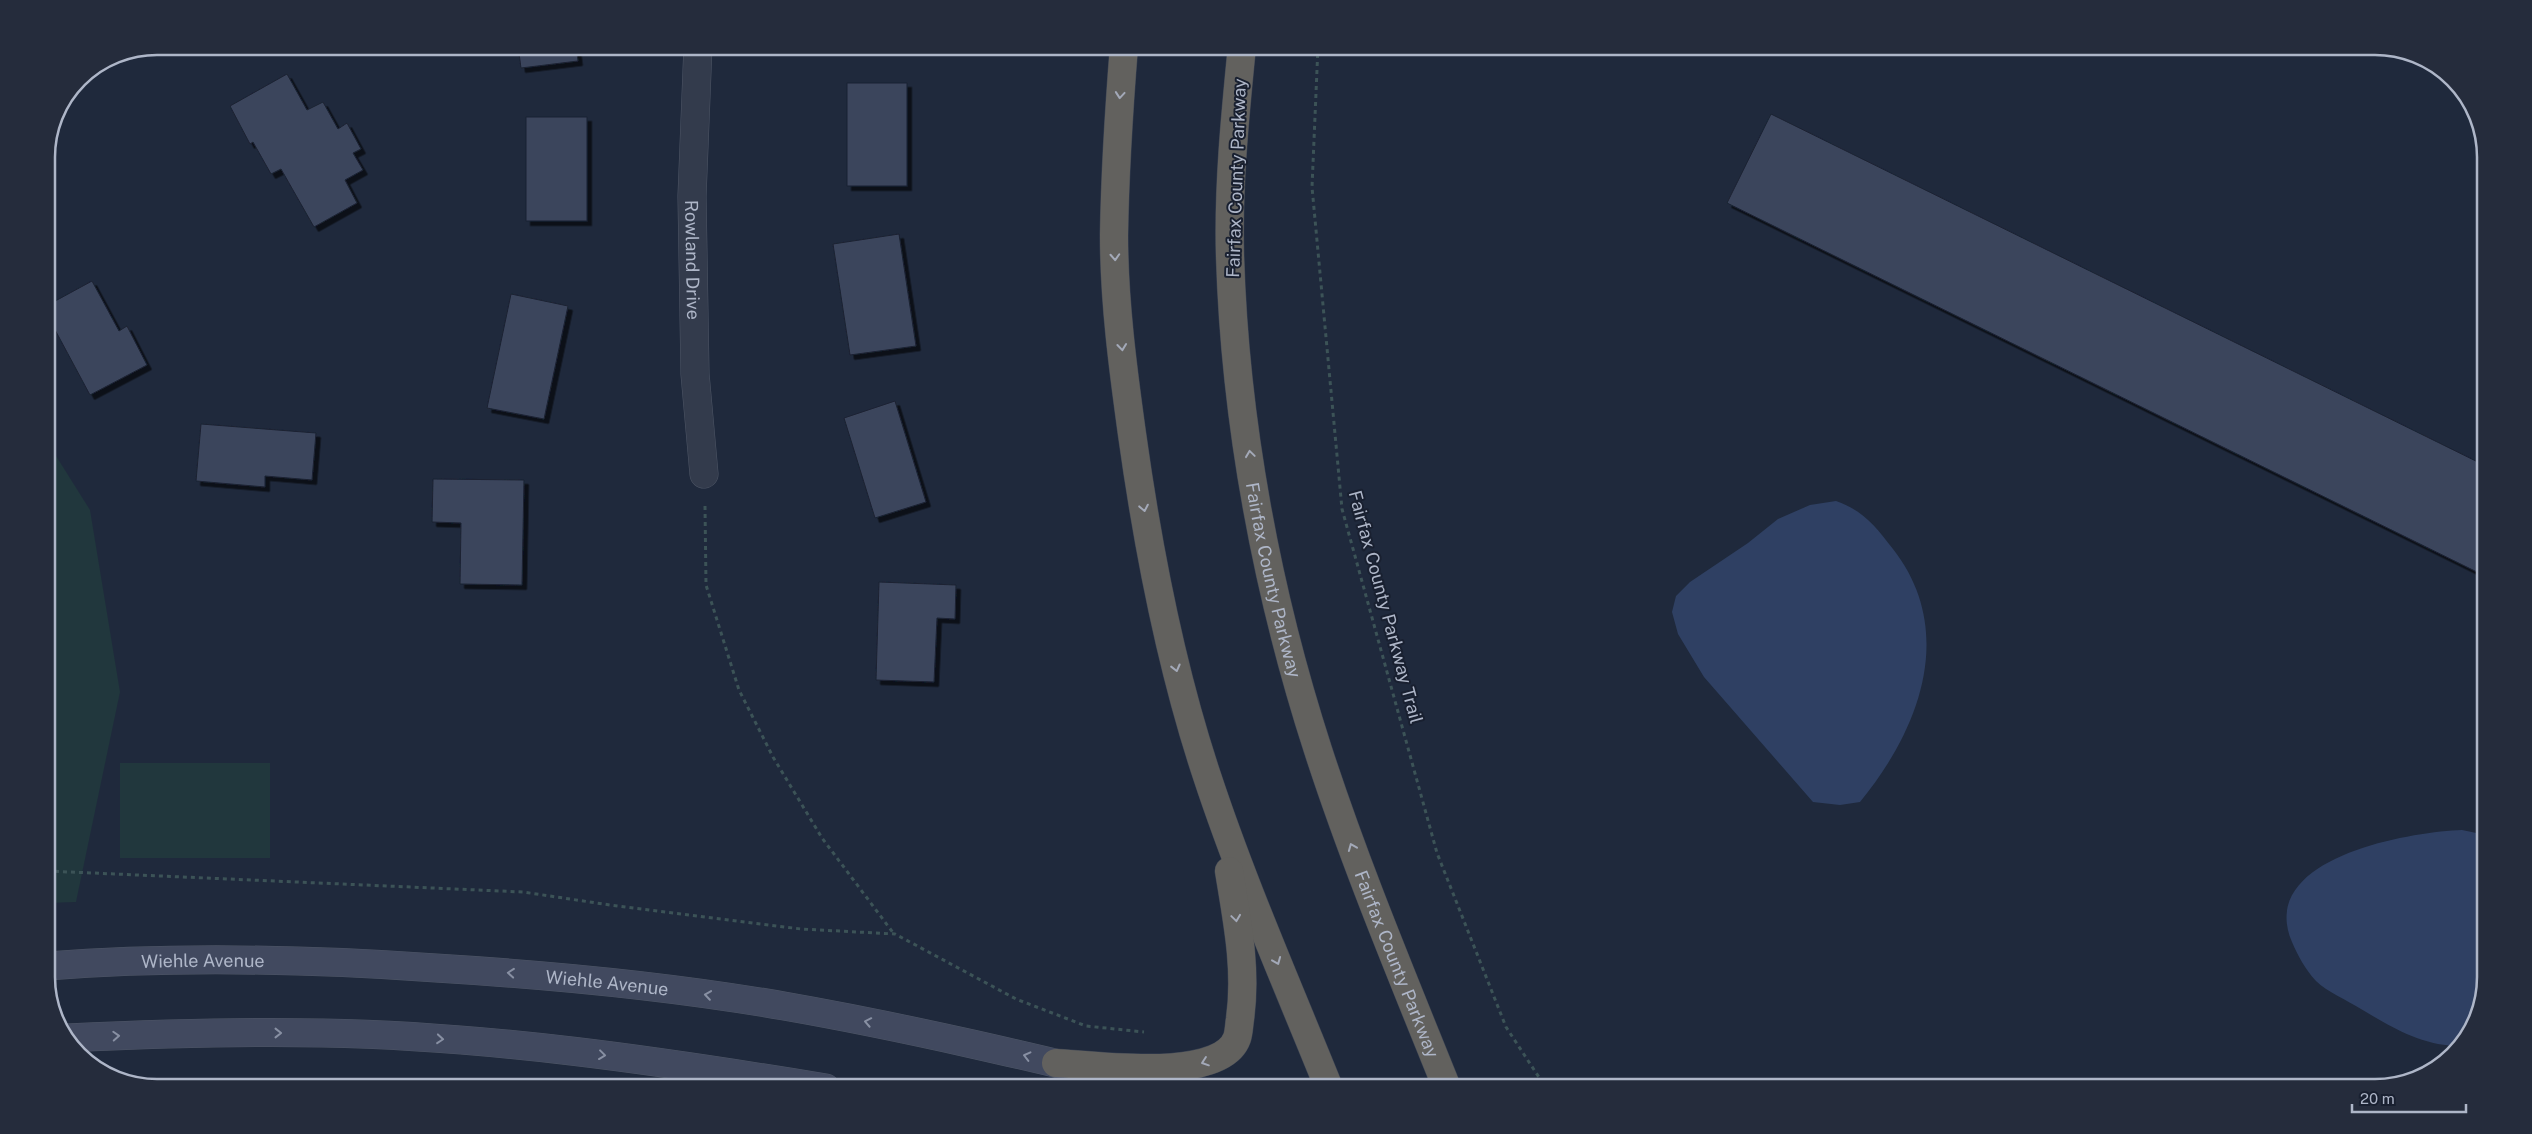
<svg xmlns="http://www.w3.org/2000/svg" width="2532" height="1134" font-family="'Public Sans',sans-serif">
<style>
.green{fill:#21373d}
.water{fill:#2f4063}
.building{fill:#3b455c;stroke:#1b2232;filter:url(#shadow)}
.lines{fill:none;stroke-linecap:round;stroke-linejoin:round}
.minor-casing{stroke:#4e5666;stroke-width:29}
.secondary-casing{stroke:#4e5666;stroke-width:29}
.trunk-casing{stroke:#3b4353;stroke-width:29}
.path{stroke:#3c5357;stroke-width:3;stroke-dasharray:4 4;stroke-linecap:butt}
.minor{stroke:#333b4c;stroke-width:28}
.secondary{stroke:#41495f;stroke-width:28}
.trunk{stroke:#62615e;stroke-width:28}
.oneway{stroke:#a3a9b8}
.oneway2{stroke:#8890a3}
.labels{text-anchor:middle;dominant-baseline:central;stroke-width:4;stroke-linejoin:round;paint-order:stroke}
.street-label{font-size:18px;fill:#aeb6c8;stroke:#192030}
.rim{fill:none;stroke:#aeb6c8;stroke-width:2.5}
</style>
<defs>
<filter id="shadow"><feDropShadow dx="4.5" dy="4.5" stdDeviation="0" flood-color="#0009"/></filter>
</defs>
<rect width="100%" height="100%" fill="#1f293c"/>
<g class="green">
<polygon points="46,440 90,510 120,692 76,902 47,903"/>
<rect x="120" y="763" width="150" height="95"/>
</g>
<g class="water">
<path d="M1836,501C1864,511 1875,526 1893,549C1957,631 1920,729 1860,802L1840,805L1813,802L1704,677L1678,634L1672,612L1676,596L1690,582L1748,543L1778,519L1810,505Z"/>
<path d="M2462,830L2486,835V977L2477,1019L2455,1046C2419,1044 2391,1027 2361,1009C2347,1000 2327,992 2316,981C2305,969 2298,956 2292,942C2256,858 2408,832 2462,830Z"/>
</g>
<g class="building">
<polygon points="518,46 576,46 578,61 521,68"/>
<polygon points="287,74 307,110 323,102 338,129 347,123 361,149 353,153 363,170 345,180 357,203 314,227 281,169 271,174 253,142 250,144 230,106"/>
<rect x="847" y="83" width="60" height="103"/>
<polygon points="1771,114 2486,466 2486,570 2483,575 1727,203"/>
<rect x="526" y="117" width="61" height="104"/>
<polygon points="899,234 916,346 850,355 833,244"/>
<polygon points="92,281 119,331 127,326 147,365 90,395 46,313 46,306"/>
<polygon points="511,294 568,306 544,419 487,408"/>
<polygon points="895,401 926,502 875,518 844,418"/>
<polygon points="201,424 316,433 312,480 265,476 265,487 196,481"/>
<polygon points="433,479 524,480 522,585 460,584 461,523 432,522"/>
<polygon points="879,582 956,585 955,619 937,618 934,682 876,680"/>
</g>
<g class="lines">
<defs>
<g id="minor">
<path id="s1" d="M698,46L692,196L695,374L704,474"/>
</g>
<g id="secondary">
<path id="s2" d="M47,966C176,956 307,959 436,968C552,975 669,986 784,1006C910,1028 1035,1058 1159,1088"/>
<path d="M67,1038C152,1034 238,1031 323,1033C492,1036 660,1061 826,1088"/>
</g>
<g id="trunk">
<path d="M1124,46C1119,109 1115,172 1114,235C1114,301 1123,369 1132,434C1148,549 1170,665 1207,776C1242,882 1287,984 1329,1088"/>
<path id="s3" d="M1242,46C1235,116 1228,187 1230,256C1235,422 1267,593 1318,750C1355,864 1402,976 1447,1088"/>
<path d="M1056,1063C1095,1065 1221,1083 1237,1038C1239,1032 1239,1025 1240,1019C1247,969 1237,920 1229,871"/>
</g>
</defs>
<use href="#minor" class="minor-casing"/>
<use href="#secondary" class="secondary-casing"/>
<use href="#trunk" class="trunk-casing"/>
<g class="path">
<polyline points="1318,46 1312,187 1342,509 1437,853 1506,1027 1546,1088"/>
<polyline points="705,506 706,585 739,690 773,757 822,838 894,934"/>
<polyline points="47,871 523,892 610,905 801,929 895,934 1016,999 1086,1026 1144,1032"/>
</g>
<use href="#minor" class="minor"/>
<use href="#secondary" class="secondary"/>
<use href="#trunk" class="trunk"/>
</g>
<defs><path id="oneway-chevron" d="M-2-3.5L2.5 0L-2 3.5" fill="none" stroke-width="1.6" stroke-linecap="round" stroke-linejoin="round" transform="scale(1.25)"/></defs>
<g class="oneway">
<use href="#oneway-chevron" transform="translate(1120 95) rotate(95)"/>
<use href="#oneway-chevron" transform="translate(1115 257) rotate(87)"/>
<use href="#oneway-chevron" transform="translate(1122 347) rotate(84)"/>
<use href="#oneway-chevron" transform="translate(1250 454) rotate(-98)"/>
<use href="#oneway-chevron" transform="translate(1144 508) rotate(79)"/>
<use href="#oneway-chevron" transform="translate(1176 668) rotate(76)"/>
<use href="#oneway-chevron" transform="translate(1352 847) rotate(-112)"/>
<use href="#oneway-chevron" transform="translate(1236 918) rotate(82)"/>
<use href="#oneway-chevron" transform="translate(1277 961) rotate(68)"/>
<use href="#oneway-chevron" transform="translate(1205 1062) rotate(161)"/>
</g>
<g class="oneway2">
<use href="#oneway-chevron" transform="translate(511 973) rotate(-175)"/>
<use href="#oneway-chevron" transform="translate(708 995) rotate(-172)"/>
<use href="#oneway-chevron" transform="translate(868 1022) rotate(-169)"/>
<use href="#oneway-chevron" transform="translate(278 1033)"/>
<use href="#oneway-chevron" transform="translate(116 1036) rotate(-3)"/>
<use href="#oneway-chevron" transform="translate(440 1039) rotate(5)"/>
<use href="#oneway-chevron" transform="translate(602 1055) rotate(7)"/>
<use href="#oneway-chevron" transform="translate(1027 1056) rotate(-166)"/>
</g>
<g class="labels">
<g class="street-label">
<text transform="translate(1236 178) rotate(-88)">Fairfax County Parkway</text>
<text stroke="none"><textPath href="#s1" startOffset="214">Rowland Drive</textPath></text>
<text stroke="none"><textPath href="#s3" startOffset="538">Fairfax County Parkway</textPath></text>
<text transform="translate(1386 607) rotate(75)">Fairfax County Parkway Trail</text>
<text stroke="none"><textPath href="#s2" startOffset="156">Wiehle Avenue</textPath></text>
<text stroke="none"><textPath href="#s3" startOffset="942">Fairfax County Parkway</textPath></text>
<text stroke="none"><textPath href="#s2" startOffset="561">Wiehle Avenue</textPath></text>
</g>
</g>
<path d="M0 0H2532V1134H0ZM157 55H2375A102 102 0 0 1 2477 157V977A102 102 0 0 1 2375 1079H157A102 102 0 0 1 55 977V157A102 102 0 0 1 157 55Z" fill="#252c3c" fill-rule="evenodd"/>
<path class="rim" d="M157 55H2375A102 102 0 0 1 2477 157V977A102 102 0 0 1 2375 1079H157A102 102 0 0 1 55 977V157A102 102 0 0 1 157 55Z"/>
<path d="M2352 1104v8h114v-8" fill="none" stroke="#aeb6c8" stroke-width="2.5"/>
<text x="2360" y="1104" font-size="15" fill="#aeb6c8" stroke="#192030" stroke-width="4" paint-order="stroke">20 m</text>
</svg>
